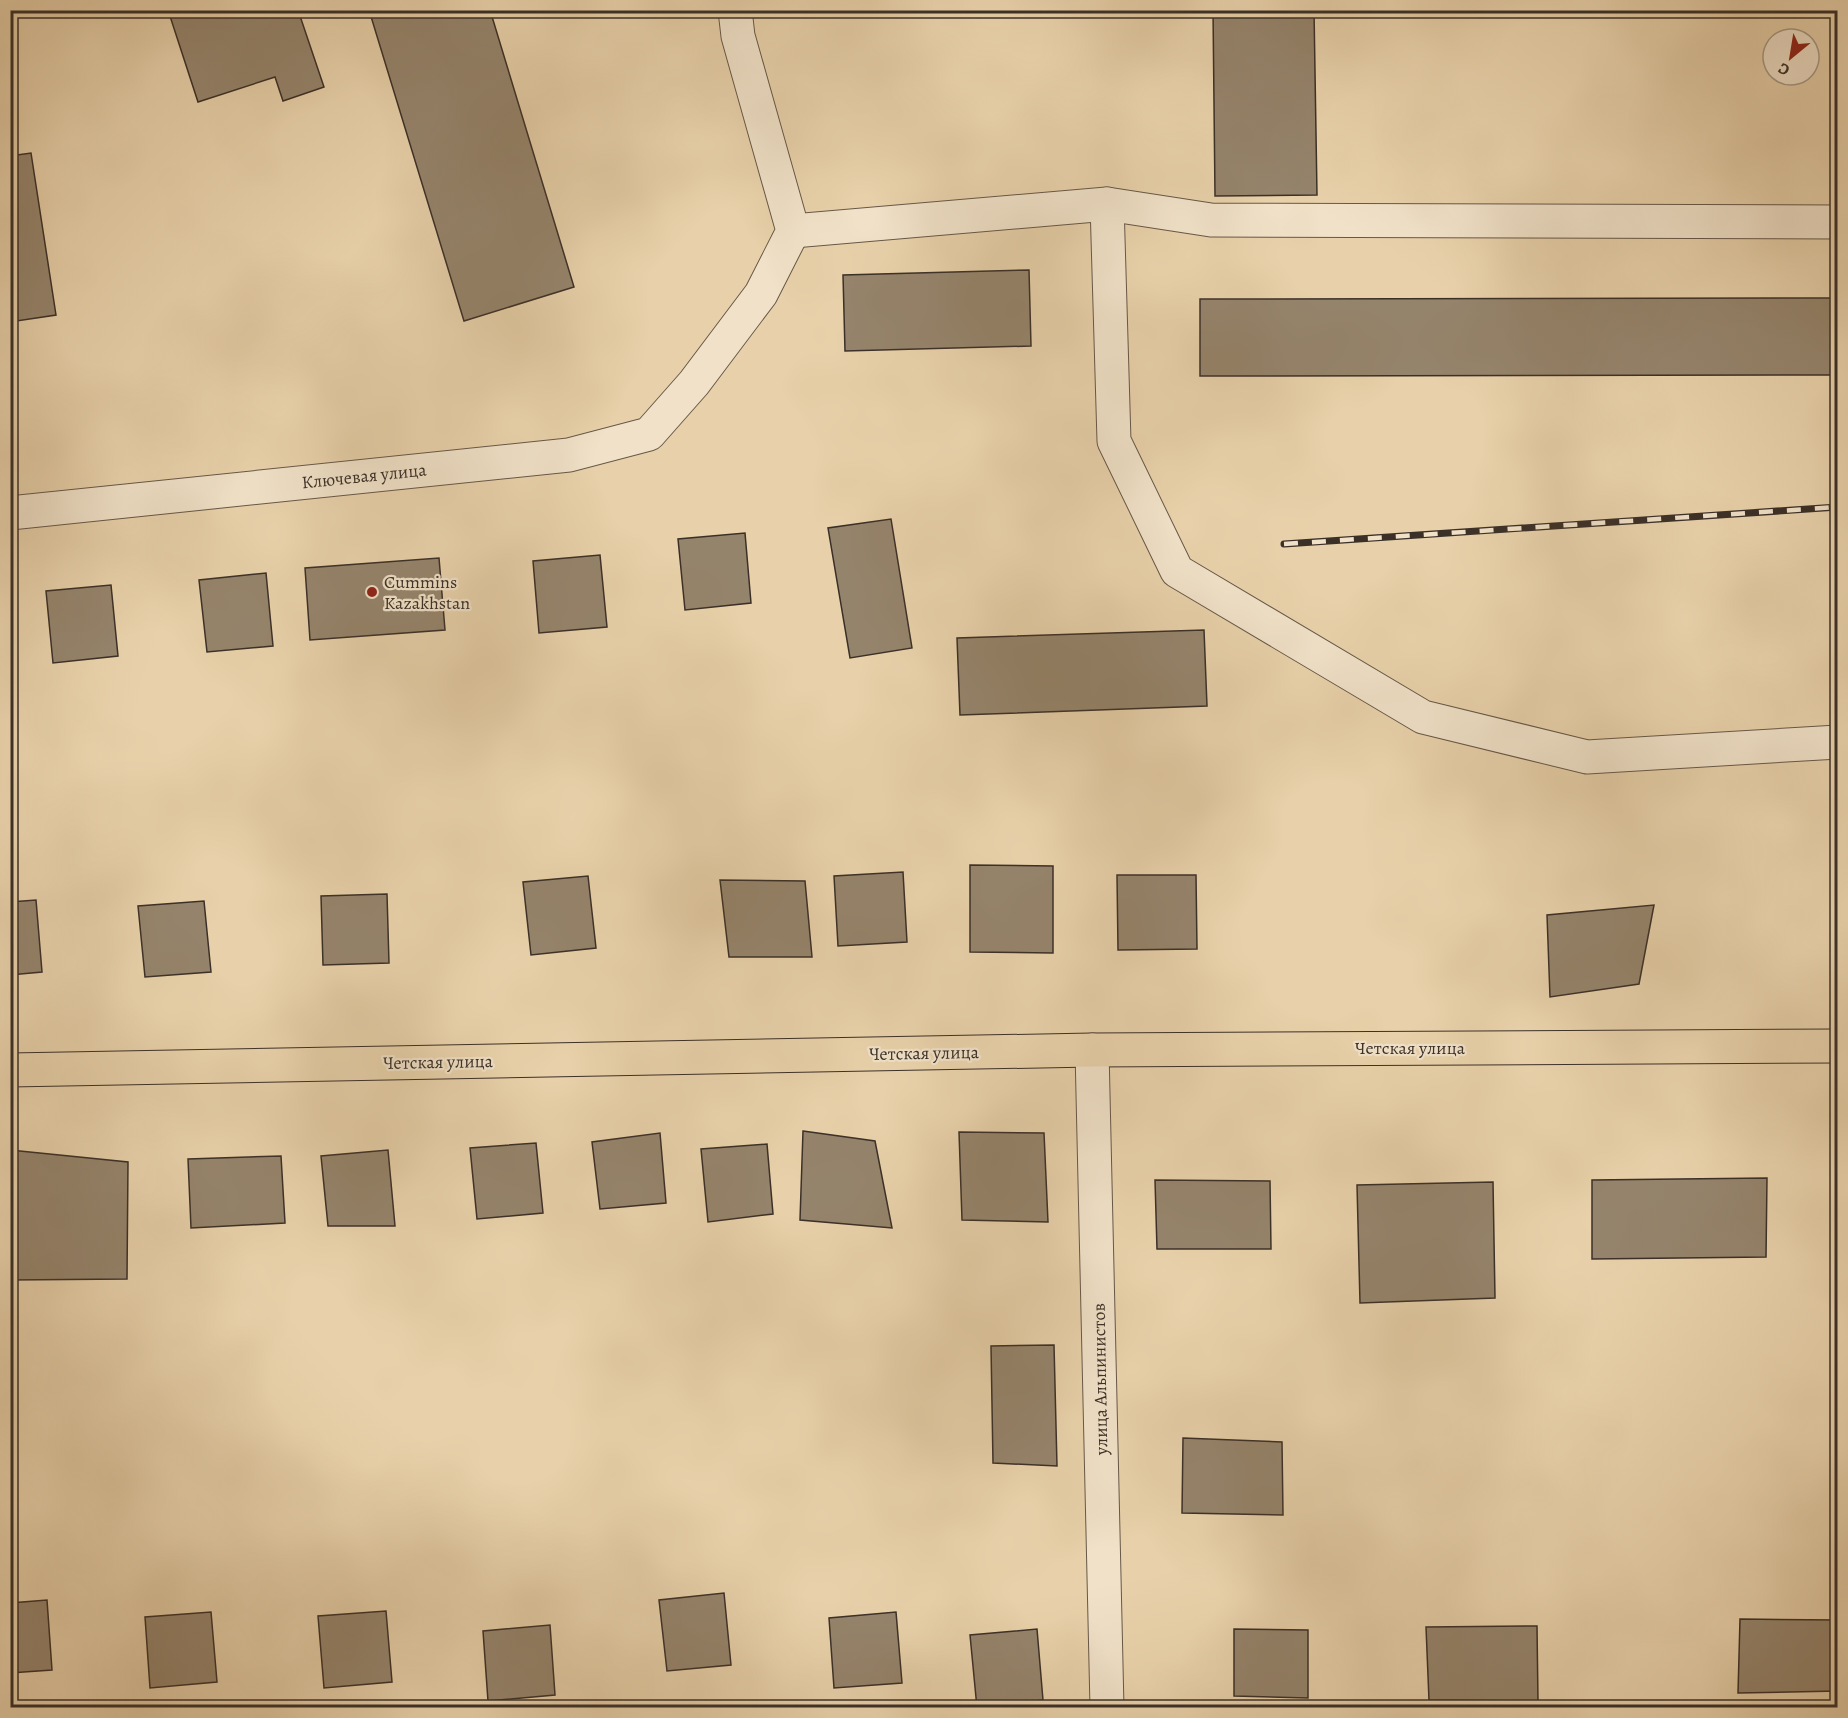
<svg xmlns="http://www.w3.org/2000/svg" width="1848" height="1718" font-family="Alegreya,serif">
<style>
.building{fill:#95846c;stroke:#3b3028;stroke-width:1.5}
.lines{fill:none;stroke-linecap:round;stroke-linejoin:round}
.minor-casing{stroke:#665848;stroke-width:35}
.major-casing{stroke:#3b3028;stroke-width:35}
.minor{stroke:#f0e1c8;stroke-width:33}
.major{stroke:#e8d1aa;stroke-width:33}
.rail-casing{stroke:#3b3028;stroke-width:7}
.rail{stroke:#f0e1c8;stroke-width:4.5;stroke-dasharray:14;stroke-linecap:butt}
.poi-dot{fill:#8f2418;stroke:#f0e1c8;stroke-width:2}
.labels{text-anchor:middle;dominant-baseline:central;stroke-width:4.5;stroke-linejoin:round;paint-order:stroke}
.street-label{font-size:18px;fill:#3b3028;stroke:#f0e1c8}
.poi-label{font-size:18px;fill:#3b3028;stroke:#f0e1c8;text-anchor:start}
</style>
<rect width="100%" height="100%" fill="#e8d1aa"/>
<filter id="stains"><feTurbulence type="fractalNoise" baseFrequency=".00333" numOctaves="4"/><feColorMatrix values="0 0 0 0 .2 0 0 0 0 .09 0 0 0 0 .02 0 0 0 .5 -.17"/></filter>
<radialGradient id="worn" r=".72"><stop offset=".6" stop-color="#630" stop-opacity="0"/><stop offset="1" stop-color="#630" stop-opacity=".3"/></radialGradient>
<g class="building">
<polygon points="168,10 298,10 324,87 283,101 275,77 198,102"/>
<polygon points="369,10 490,10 574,287 464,321"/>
<polygon points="1213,10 1314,10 1317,195 1215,196"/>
<polygon points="31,153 56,315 10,322 10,156"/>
<polygon points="1029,270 1031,346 845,351 843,275"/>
<polygon points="1838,298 1838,375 1200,376 1200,299"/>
<polygon points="891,519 912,648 850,658 828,528"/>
<polygon points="745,533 751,603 685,610 678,539"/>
<polygon points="600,555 607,627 539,633 533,561"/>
<polygon points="439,558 445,630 310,640 305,568"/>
<polygon points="266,573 273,646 207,652 199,580"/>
<polygon points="111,585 118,656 53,663 46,591"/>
<polygon points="1204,630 1207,706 960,715 957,638"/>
<polygon points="970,865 1053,866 1053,953 970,952"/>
<polygon points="903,872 907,942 838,946 834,876"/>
<polygon points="1117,875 1196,875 1197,949 1118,950"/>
<polygon points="588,876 596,948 531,955 523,882"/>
<polygon points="720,880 805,881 812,957 729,957"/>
<polygon points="387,894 389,963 323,965 321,896"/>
<polygon points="36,900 42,972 10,975 10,902"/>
<polygon points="204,901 211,972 145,977 138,906"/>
<polygon points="1654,905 1639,984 1550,997 1547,915"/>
<polygon points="803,1131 875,1141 892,1228 800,1220"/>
<polygon points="959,1132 1044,1133 1048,1222 962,1220"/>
<polygon points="660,1133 666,1203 600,1209 592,1142"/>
<polygon points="536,1143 543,1213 477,1219 470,1148"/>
<polygon points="767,1144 773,1214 708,1222 701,1149"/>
<polygon points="10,1150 128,1162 127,1279 10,1280"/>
<polygon points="388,1150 395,1226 328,1226 321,1156"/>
<polygon points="281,1156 285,1223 191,1228 188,1159"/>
<polygon points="1767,1178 1766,1257 1592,1259 1592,1180"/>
<polygon points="1155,1180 1270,1181 1271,1249 1157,1249"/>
<polygon points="1493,1182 1495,1298 1360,1303 1357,1185"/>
<polygon points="1054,1345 1057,1466 993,1463 991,1346"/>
<polygon points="1183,1438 1282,1442 1283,1515 1182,1513"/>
<polygon points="724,1593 731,1665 667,1671 659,1600"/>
<polygon points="47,1600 52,1670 10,1673 10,1603"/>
<polygon points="386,1611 392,1682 324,1688 318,1616"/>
<polygon points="211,1612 217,1682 150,1688 145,1617"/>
<polygon points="896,1612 902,1683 834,1688 829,1618"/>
<polygon points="1740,1619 1838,1620 1838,1691 1738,1693"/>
<polygon points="550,1625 555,1695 488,1701 483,1631"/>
<polygon points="1537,1626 1538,1701 1429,1700 1426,1627"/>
<polygon points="1037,1629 1043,1700 977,1708 970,1635"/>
<polygon points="1234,1629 1308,1630 1308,1698 1234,1696"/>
</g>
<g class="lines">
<defs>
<g id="minor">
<polyline points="1107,204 1114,441 1177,571 1423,717 1587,757 1838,742"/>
<polyline points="793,231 1107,204 1211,220 1838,222"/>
<polyline points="10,513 569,455 649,434 694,383 761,294 793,231 738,36 735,10"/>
<polyline points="1092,1050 1107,1708"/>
</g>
<polyline id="major" points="10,1070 1092,1050 1838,1046"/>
</defs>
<use href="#minor" class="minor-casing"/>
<use href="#major" class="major-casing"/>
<use href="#minor" class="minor"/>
<use href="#major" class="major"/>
<defs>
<polyline id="rail" points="1284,544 1838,507"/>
</defs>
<use href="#rail" class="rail-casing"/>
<use href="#rail" class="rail"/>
</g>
<circle class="poi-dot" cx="372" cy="592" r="6"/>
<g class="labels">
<g class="street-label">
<text transform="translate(364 476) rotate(-6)">Ключевая улица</text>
<text x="1410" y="1048">Четская улица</text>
<text transform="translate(924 1053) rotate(-1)">Четская улица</text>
<text transform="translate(438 1062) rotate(-1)">Четская улица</text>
<text transform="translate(1100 1379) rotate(-91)">улица Альпинистов</text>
</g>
<g class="poi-label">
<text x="384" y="582">Cummins<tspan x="384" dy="21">Kazakhstan</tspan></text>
</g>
</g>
<rect width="1848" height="1718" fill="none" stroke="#e8d1aa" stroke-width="36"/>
<rect x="12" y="12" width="1824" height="1694" fill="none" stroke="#3b3028" stroke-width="3"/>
<rect x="18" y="18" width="1812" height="1682" fill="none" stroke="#3b3028" stroke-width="1.5"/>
<g transform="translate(1791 57) rotate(210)"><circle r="28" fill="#f0e1c8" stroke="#a89a88" stroke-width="1.5"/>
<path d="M0-4.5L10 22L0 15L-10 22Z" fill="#8f2418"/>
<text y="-9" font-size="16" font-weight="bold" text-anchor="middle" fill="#3b3028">С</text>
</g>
<rect width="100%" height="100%" filter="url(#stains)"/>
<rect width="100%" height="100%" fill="url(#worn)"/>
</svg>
